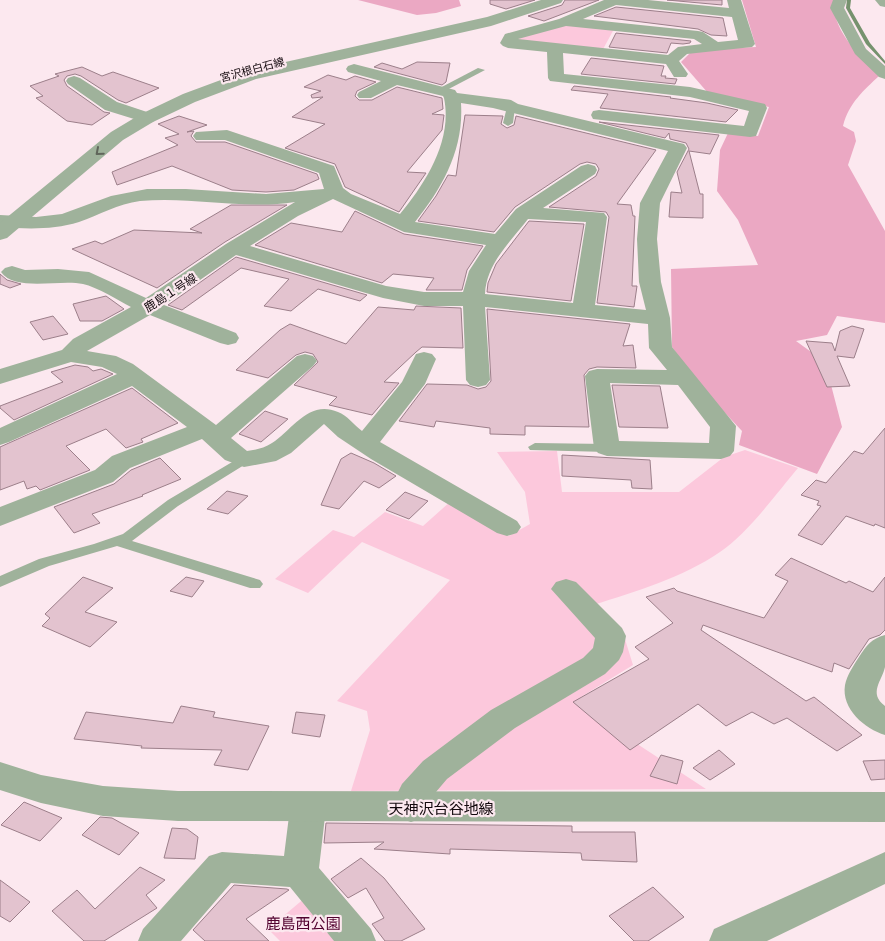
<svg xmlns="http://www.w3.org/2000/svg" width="885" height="941" font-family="Commissioner,'Noto Sans JP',sans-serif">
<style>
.green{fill:#fcc8dc}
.forest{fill:#eba8c3}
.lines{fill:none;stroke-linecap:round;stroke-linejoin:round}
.stream{fill:#76926e;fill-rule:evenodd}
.building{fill:#e3c3cf;stroke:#9c7f8a}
.service{fill:#9fb29b;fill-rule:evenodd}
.minor{fill:#9fb29b;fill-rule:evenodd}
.tertiary{fill:#9fb29b;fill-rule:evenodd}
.oneway{stroke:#60665b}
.labels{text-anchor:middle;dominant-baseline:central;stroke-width:4.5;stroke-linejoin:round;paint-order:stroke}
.far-street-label{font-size:11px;fill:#13090d;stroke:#fce8ef}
.street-label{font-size:12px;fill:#13090d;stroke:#fce8ef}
.near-street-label{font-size:15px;fill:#13090d;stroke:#fce8ef}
.near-park-label{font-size:15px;fill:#52022f;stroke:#fce8ef}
</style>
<rect width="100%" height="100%" fill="#fce8ef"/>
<g class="green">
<polygon points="565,24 614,29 602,51 515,39"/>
<path d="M745,450L798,468C776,494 748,533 720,552C682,578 637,591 593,605L624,636L633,665L581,697L622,734L706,789L351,791L370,730L367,711L337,701L450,580L362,542L308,593L275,579L333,530L354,537L385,512L423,526L451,501L509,536L530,524L525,492L497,452L557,451L562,492H679L724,457Z"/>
<polygon points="306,897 340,941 280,941 268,929"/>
</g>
<g class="forest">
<polygon points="358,0 459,0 461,6 436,13 417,15"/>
<path d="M742,0H834C831,29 860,57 880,75C863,91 849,103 843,126L854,132L856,141L848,165L885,231V323L837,316L827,335L796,341L825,362L842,427L817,474L739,445L742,431L697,383L672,347L671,269L758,265L738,220L717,191L720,150L728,133L758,136L769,107L708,93L681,62L691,52L709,49L756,47Z"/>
</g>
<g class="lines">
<polygon class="stream" points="847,0 851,0 850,8 870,43 885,61 885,64 866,44 846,8"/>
</g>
<g class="building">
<polygon points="490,0 535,0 506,9 490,4"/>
<polygon points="565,0 599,0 544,21 528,16 562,5"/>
<polygon points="667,0 722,0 722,5"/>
<polygon points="616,7 723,18 727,36 711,35 698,29 594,16"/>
<polygon points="616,33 691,41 690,43 683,44 671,43 667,53 609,47"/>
<polygon points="591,58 664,66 661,76 666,76 665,78 677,79 675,84 581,74"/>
<polygon points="417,62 450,63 446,82 442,85 374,67 382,63 402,69"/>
<polygon points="82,67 102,76 113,72 159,88 126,103 118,100 81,76 75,74 67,76 64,80 67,86 104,112 110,113 92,125 67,121 36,98 43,96 30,86 59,76 55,74"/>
<polygon points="328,75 346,80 355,76 376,82 357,91 355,96 359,100 372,100 397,87 442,98 443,109 432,114 444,115 442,130 407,172 426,173 399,212 345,187 335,164 285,148 325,124 292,117 323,97 312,98 311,95 321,91 304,87"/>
<polygon points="574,86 671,97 670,98 707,103 738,110 726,122 600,108 608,94 571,90"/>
<polygon points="465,115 503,116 501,124 507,128 514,125 516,116 656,150 617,204 631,205 633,216 635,216 632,286 637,286 634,307 597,303 609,217 606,212 549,207 596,176 599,169 596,164 587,162 580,164 515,207 494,232 418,221 436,196 448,175 456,176"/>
<polygon points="179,116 207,125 187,132 194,131 191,136 196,142 225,142 317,174 319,179 294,190 266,192 232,190 172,166 117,185 112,172 178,145 165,138 179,134 158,124"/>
<polygon points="599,122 719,135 710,154 689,151 700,194 703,194 703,218 669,217 671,192 682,193 677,172 689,149 686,143 670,139 669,133 665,138"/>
<polygon points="231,205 287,205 225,242 157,288 72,249 95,241 102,244 134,230 202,233 190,229"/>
<polygon points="355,211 404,234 483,246 467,270 462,290 426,290 434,278 393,274 382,283 255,245 291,223 342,232"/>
<polygon points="529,221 584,224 571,301 487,292 488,283 496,264"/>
<polygon points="236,257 367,295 360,301 318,289 291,311 264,306 289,279 241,268 182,310 168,305"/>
<polygon points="0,274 7,280 21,284 10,288 0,284"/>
<polygon points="106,296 124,309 102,321 80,321 73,304"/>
<polygon points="416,306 461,308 463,348 422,347 416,352 384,382 399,383 372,415 329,405 337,397 294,385 318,362 313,354 305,352 296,355 268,378 236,370 280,330 290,324 346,344 378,307 414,310"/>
<polygon points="487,309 630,324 623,346 633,345 636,368 597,367 589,369 584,375 589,427 525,426 525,435 490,434 490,428 436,421 434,427 399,421 427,384 467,385 478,389 486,387 491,381"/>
<polygon points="53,316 68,334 43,340 30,322"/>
<polygon points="852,326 864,329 854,358 837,356 850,386 827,387 806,341 832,343 835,351 840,331"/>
<polygon points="75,365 88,367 93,371 101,369 113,374 14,420 0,408 0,406 63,382 51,372"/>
<polygon points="612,385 660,386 668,428 619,427"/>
<polygon points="132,388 178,423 141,439 143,442 126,448 106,429 66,446 90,470 40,490 36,486 27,489 24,481 0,490 0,447"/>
<polygon points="265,411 288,419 261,442 239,434"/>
<polygon points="885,428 885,528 875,524 874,526 846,516 822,545 798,535 821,506 817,505 819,501 801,495 816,480 826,483 854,451 863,454"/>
<polygon points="351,453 374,463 396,476 379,488 364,481 339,509 321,505 341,459"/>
<polygon points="562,455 650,460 652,489 632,488 631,480 562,476"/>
<polygon points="160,458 181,479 142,495 143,496 92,514 100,523 74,533 54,507 114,484 131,470"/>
<polygon points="227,491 248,496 228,514 207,509"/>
<polygon points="405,492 428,501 409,519 386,510"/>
<polygon points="791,558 846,583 849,581 873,592 885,577 885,630 880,635 869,639 849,669 834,663 832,672 703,625 701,630 806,701 814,697 862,735 837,751 787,718 774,724 752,712 726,726 698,704 630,750 573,702 649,659 635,647 673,623 646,597 674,588 677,591 764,618 788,581 775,575"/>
<polygon points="83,577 113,588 85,612 117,622 90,647 42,626 50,618 45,614"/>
<polygon points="186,577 204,581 192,597 170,591"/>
<polygon points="181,706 215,712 213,717 269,726 248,770 214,765 222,750 141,748 142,746 74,739 86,712 173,723"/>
<polygon points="296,712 325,715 320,737 292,733"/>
<polygon points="719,750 735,764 710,780 693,768"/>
<polygon points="661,755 683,761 677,784 650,776"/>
<polygon points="885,760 885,779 871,780 863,761"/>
<polygon points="24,802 62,818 40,841 1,825"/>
<polygon points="100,817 112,818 139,833 119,855 82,835"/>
<polygon points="326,823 572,826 572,832 635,832 637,862 582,860 581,853 450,849 450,854 374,849 384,842 324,843"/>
<polygon points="172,828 187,829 198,837 195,859 164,858"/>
<polygon points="361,858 384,878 425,929 401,941 385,941 372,924 384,918 366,888 348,898 331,879"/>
<polygon points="140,867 165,880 146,895 157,908 104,941 84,941 52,911 77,890 95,909"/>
<polygon points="0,880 30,902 10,922 0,916"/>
<polygon points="234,885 287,889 289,890 246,919 269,941 205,941 193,930"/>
<polygon points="653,887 684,917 648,941 634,941 609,916"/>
</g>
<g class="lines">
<g class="service">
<polygon points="478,68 485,70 443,92 436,90"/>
<polygon points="511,104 515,107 513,123 508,126 503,123 507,107"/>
<polygon points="535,443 607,444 614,448 607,452 530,450 528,447"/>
<polygon points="244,455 251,459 249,462 178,506 132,541 260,580 263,584 260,588 250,588 117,546 49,566 0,587 0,576 39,559 94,544 123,534 168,500"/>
</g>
<g class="minor">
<path d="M604,0H648L729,8L727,0H741L755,44L752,47L687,54L679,61L688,74L686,77H674L666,64L563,53L564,74L690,87L765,104L767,108L756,136L750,137L593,119L591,115L593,111L599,110L744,126L749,111L690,97L550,81L548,78L547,52L508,48L503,46L500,43L505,34L559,19ZM616,5L732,17L738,40L718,42L703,32L698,31L583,19ZM566,26L694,39L702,44L678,47L668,55L518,39Z"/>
<polygon points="833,0 847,0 844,8 866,49 885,66 885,79 879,77 855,54 830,8"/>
<polygon points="875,0 885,0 885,7 880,6"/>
<path d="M354,64L455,90L457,93L511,100L518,104L684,144L687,148L660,203L657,239L661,282L670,318L672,347L736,426L734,451L730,456L721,459L607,456L598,453L594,448L585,376L589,371L597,369L667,370L649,348L648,324L485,307L490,380L486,385L478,387L470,385L466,380L463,306H424L383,298L236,255L164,305L236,333L239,338L236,343L228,345L220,343L150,315L87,351L116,356L133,364L216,425L297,356L305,354L313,356L317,361L313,366L231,438L247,451C256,450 264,448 272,443C292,430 309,399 338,412C347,415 354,425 362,431L402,382L416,354L424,352L432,354L436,359L425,384L380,442L517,521L521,527L517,533L507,536L497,533L371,459L338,437L324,424L291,453L276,461L244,467L225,460L202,439L130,468L113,482L0,526V507L95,470L112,456L187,427L132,386L9,442L0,445V428L117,374L102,367L71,362L0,384V369L62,350L73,339L131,307C118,300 97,287 83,284C60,279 15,292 1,272L5,268L12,266L25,270L58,269L89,272L146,298L226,244L295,202C244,210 192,196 140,201C118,204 99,215 79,222C53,230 27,229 0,227V215L36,217L62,214L111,196L147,189H186L266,194L324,189L319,173L225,140H196L193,136L196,132L227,130L334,166L343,188L351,194L400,214C425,184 453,141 444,98L443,96L397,85L371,98H359L357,95L359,92L381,81L348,72L346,69L348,66ZM461,103L493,108L668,151L640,203L637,239L639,282L646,310L595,305L607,217L604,213L543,208L595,174L597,170L595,166L588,164L581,166L516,209L495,234L415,222C443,187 464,149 461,103ZM333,199L404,232L486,245L469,271L463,292H424L386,286L250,246L298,216ZM528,219L586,222L573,303L485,294C486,264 511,241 528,219ZM610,383L678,385L710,427L709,443L619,441Z"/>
<polygon points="74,76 80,78 117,102 153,114 156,118 153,122 147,123 105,110 68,84 66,81 68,78"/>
<polygon points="566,579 576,582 622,628 626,636 623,652 619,660 605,674 515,728 447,779 430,799 423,818 411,822 399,818 393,808 397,794 402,784 423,761 491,710 583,658 593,648 595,638 551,589 556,582"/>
<path d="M885,635C885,645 885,658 885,667C882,681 868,693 885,706V735C865,729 841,709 845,685C847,675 854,665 859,657C867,645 871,639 885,635Z"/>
<polygon points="308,794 320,798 326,808 319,868 371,929 376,941 334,941 290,887 231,883 181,941 138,941 143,929 209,856 222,852 284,856 290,808 296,798"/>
<polygon points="885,852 885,884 767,941 709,941 714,929"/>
</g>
<g class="tertiary">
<polygon points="541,0 563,0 561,3 491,26 256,79 195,102 153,122 123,140 7,238 0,240 0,223 111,132 141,114 183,94 245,71 487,17"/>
<polygon points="0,762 41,775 103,786 178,791 885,792 885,822 178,821 103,816 41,803 0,790"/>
</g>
</g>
<defs><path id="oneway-chevron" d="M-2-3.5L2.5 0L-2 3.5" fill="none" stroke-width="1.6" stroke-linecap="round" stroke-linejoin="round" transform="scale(1.25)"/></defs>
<use class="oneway" href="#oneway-chevron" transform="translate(99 152) rotate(139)"/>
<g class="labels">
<g class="far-street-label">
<text transform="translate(252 69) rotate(-15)">宮沢根白石線</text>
</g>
<g class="street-label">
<text transform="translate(170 292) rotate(-33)">鹿島１号線</text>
</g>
<g class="near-street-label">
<text x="441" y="808">天神沢台谷地線</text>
</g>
<g class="near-park-label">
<text x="303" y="923">鹿島西公園</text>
</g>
</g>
</svg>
